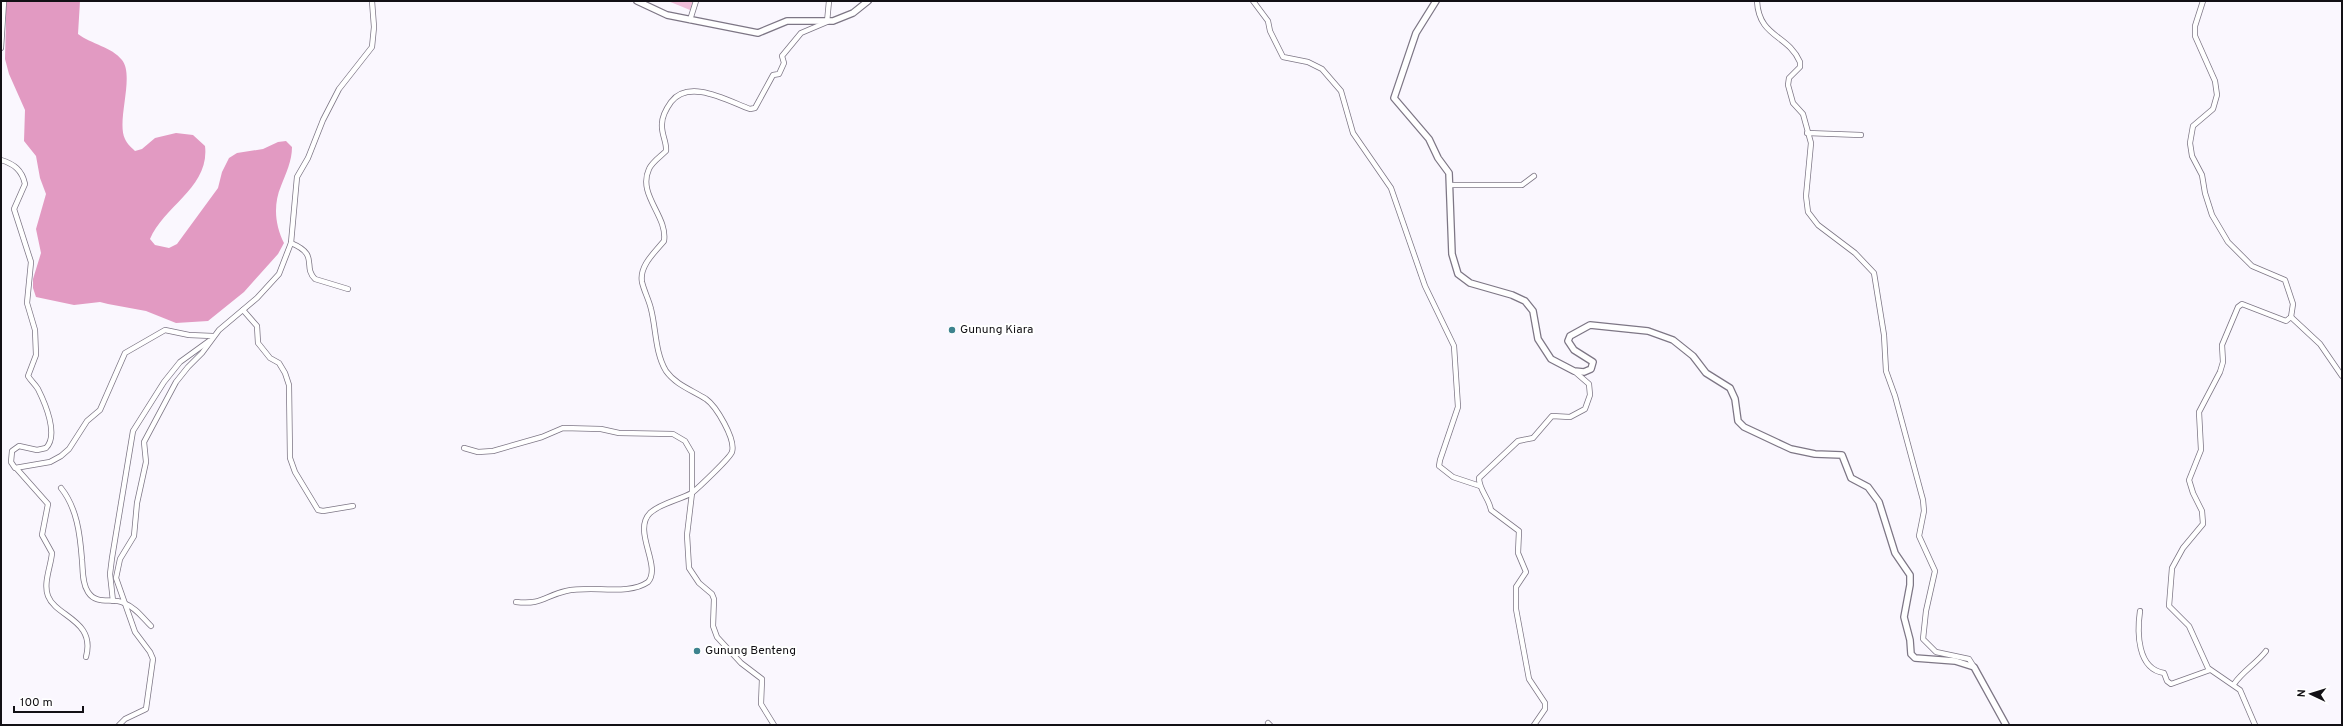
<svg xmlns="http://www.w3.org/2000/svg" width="2343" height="726" font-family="Overpass,sans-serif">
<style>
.green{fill:#f0bed9}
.forest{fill:#e29ac2}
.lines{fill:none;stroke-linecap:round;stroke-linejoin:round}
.minor-casing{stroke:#7d7685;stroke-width:6}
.tertiary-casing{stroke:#7d7685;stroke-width:8}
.minor{stroke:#fff;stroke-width:4.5}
.tertiary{stroke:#fff;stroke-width:5.5}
.poi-dot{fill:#3d838e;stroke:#fff;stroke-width:1.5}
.labels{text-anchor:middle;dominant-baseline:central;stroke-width:4;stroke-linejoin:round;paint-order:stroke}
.poi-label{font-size:12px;fill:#121015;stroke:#fff;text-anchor:start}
</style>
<rect width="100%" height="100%" fill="#faf7fe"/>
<polygon class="green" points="668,1 693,1 690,10"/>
<path class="forest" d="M1,1H80L78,34C91,44 112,47 122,60C135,76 116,121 125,139C127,144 132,148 135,151L142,149L155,138L176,133L193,135L205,146C210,187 164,206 150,239L155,245L169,248L177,244L218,188L222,172L229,158L237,153L263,149L278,142L286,141L292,147C292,161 286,173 281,186C273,205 275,225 284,243L278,254L244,292L208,321L176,323L146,311L108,304L100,302L74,305L36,297L33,288V279L41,253L36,229L46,194L40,178L36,156L24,141L25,110L9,74L5,59L6,20L1,8Z"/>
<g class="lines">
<defs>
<g id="minor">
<polyline points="1253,1 1268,21 1270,31 1283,57 1308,62 1322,69 1341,91 1353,133 1391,188 1425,286 1454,346 1458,407 1440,460 1439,466 1453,477 1480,486"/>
<path d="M1757,1C1759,38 1788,34 1800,62V67L1789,78L1788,85L1793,103L1803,114L1811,143L1806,196L1808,212L1818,225L1855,253L1874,273L1884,335L1886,371L1895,396L1923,500L1924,511L1919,536L1935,571L1926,611L1923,639L1936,652L1969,659L1974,667"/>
<polyline points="2203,1 2195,26 2195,36 2215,81 2217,95 2213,109 2193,126 2190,143 2192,156 2202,175 2205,193 2212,215 2228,242 2252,266 2285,280 2293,304 2291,317 2286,321 2242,304 2238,307 2222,345 2223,362 2220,372 2199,412 2201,450 2189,480 2193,493 2202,511 2203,524 2183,548 2172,568 2169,606 2189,626 2208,668 2240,690 2255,725"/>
<polyline points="690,20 696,1"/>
<polyline points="1,48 4,1"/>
<polyline points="1807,133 1861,135"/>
<path d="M1,160C14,164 22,170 25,184L14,209L31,262L27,303L35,330L36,355L28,376C31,381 35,384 38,389C45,403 59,435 46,448L37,450L19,446L12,451L11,462L15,468L50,462L61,456L69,449L87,421L100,410L125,353L165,330L189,335L213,336"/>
<polyline points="1451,185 1522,185 1534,176"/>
<path d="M291,243C320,255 302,266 315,279L348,289"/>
<polyline points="243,310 257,326 258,343 270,358 279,363 285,373 289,385 290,458 295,472 318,510 323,511 353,506"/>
<polyline points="2291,317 2320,344 2342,376"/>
<path d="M464,448L478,452L493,451L542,437L563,428L601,429L619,433L673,434L685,441L692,453V493C679,500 661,503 650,513C632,531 662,566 648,582C628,596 593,585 566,591C544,596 542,605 516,602"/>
<path d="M17,469L48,504L42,535L52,553C51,566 43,583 48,596C56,617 96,620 86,657"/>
<path d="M61,488C77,508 80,534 82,560C83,570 82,583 88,592C97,606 112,597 124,603C135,607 143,618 151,626"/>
<polyline points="113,601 110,574 112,558 133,431 164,382 180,362 209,341"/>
<path d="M2140,611C2137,632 2137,669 2164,673L2167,681L2171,684L2210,670"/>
<path d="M2234,684C2243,671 2257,663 2266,651"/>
<polyline points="1268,723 1270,725"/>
<polyline points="119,725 125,719 146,709 153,659 150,652 135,632 116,578 120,559 134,536 137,503 146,462 144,442 176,382 188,367 202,353 219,330 257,298 279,274 291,243 297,177 308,158 323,120 339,89 372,47 374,27 372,1"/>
<path d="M774,725L761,704L762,679L741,663L717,637L713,626L714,599L712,594L699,583L689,568L687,535L692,493C698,488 730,458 732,452C736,439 716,406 706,399C692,390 676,385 666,371C655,353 656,328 651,309C649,300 644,291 642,282C639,266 655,252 664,241C668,216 637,195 649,169C652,162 660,157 666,151C667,142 661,134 662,124C662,116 666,109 671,102C689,78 728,101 750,109L755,108L773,75L779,74L784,63L782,56L801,33L827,22L829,1"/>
<path d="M1534,725L1545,709V703L1529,679L1516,609V587L1526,572L1518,553L1519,531L1491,510C1489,498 1479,490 1479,478L1518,441L1533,438L1552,416L1570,417L1585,409L1590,395L1589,384L1574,371"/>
</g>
<g id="tertiary">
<polyline points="637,1 667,15 758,33 787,21 833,21 853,13 868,1"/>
<polyline points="1436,1 1416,33 1394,98 1429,139 1438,158 1449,173 1452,254 1458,274 1470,283 1512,295 1525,301 1533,311 1538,339 1551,359 1574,371 1584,372 1591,369 1593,362 1574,350 1568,341 1570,336 1590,325 1648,331 1673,340 1693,356 1706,373 1730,388 1735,399 1738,421 1744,427 1791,449 1815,454 1842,455 1851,478 1868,487 1879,502 1895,553 1910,575 1910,585 1904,617 1910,640 1911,654 1915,658 1955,661 1974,667 2006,725"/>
</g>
</defs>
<use href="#minor" class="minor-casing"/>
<use href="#tertiary" class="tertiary-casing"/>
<use href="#minor" class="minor"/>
<use href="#tertiary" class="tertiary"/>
</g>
<g class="poi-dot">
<circle cx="952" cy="330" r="4"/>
<circle cx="697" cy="651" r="4"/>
</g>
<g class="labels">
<g class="poi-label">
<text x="960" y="330">Gunung Kiara</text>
<text x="705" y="651">Gunung Benteng</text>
</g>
</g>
<rect width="2343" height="726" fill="none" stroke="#121015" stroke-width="4"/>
<g transform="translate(2311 694) rotate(274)" stroke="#ffffff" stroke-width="3" paint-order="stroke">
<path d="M0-3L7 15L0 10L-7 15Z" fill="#121015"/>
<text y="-6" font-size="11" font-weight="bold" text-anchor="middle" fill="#121015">N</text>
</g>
<path d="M14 706v6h69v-6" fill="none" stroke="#121015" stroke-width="2"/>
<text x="20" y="706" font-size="12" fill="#121015" stroke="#ffffff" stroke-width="3" paint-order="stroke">100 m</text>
</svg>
